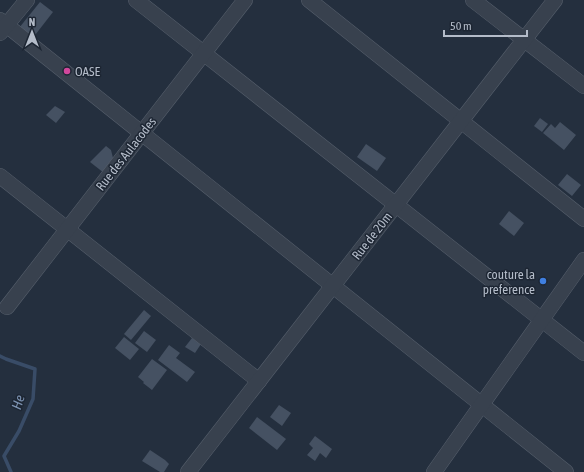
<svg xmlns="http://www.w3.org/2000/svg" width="584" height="472" font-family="'Asap Condensed',sans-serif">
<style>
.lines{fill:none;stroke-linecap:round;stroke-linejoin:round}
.stream{stroke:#394c67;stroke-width:3.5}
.building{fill:#455162}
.minor-casing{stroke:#565f6c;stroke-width:16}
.minor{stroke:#38414e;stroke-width:15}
.hotel-dot{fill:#d1479c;stroke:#1d2633;stroke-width:1.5}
.shop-dot{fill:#3f7fe0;stroke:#1d2633;stroke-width:1.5}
.labels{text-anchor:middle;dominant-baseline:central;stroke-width:3;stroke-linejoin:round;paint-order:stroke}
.poi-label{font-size:13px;fill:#b4bcc9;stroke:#1d2633;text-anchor:start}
.street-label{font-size:13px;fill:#b4bcc9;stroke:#1d2633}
.water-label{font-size:14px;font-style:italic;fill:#7c92b1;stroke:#1d2633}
</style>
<rect width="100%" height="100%" fill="#242f3e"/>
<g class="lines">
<polyline class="stream" points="0,356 6,359 35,369 33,399 19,431 4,456 11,472"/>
</g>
<g class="building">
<polygon points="40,2 53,12 32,39 19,28"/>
<polygon points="55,106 65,112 56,123 46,115"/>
<polygon points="540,118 548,124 542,132 534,126"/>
<polygon points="560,122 576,135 564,150 543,133 551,124 555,128"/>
<polygon points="366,144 386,158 377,171 357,157"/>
<polygon points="106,146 111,150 113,158 104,173 90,162"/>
<polygon points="567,174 581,185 572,196 558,185"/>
<polygon points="509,211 524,223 514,236 499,224"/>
<polygon points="144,310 151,316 131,340 124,334"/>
<polygon points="144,331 156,340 147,352 135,343"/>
<polygon points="124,337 139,349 130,360 115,348"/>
<polygon points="192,338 201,344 195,353 185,347"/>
<polygon points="169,345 180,353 176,358 195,372 187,382 158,360"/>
<polygon points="152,359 167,370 152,390 143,383 144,382 138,377"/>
<polygon points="279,405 291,413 282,426 270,417"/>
<polygon points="257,417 286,439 277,450 249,428"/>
<polygon points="315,436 332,449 326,458 320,453 315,461 307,455 313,448 309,444"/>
<polygon points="150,450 165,460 169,464 164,472 160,472 142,461"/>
</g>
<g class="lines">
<defs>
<g id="minor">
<polyline points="136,0 584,353"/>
<polyline points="309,0 584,219"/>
<polyline points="473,0 584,86"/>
<polyline points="0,20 566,472"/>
<polyline points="0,33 27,0"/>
<polyline points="0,176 259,381"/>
<polyline points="7,307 245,0"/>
<polyline points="188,472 555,0"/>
<polyline points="434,472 584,260"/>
</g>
</defs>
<use href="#minor" class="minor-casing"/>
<use href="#minor" class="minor"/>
</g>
<circle class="hotel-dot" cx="67" cy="71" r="4"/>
<circle class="shop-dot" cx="543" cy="281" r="4"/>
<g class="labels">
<g class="poi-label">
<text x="75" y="71">OASE</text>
<text x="535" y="274" text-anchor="end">couture la<tspan x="535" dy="15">preference</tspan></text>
</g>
<g class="street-label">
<text transform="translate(126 154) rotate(-52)">Rue des Aulacodes</text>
<text transform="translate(372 236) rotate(-52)">Rue de 20m</text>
</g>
<g class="water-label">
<text transform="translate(18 402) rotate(-72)">He</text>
</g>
</g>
<g transform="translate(32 32)" stroke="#1d2633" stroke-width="3" paint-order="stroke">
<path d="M0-3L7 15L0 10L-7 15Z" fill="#b4bcc9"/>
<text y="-6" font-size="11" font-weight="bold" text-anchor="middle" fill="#b4bcc9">N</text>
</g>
<path d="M444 30v6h83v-6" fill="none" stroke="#b4bcc9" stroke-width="2"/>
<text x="450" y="30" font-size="12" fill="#b4bcc9" stroke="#1d2633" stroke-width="3" paint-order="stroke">50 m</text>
</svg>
